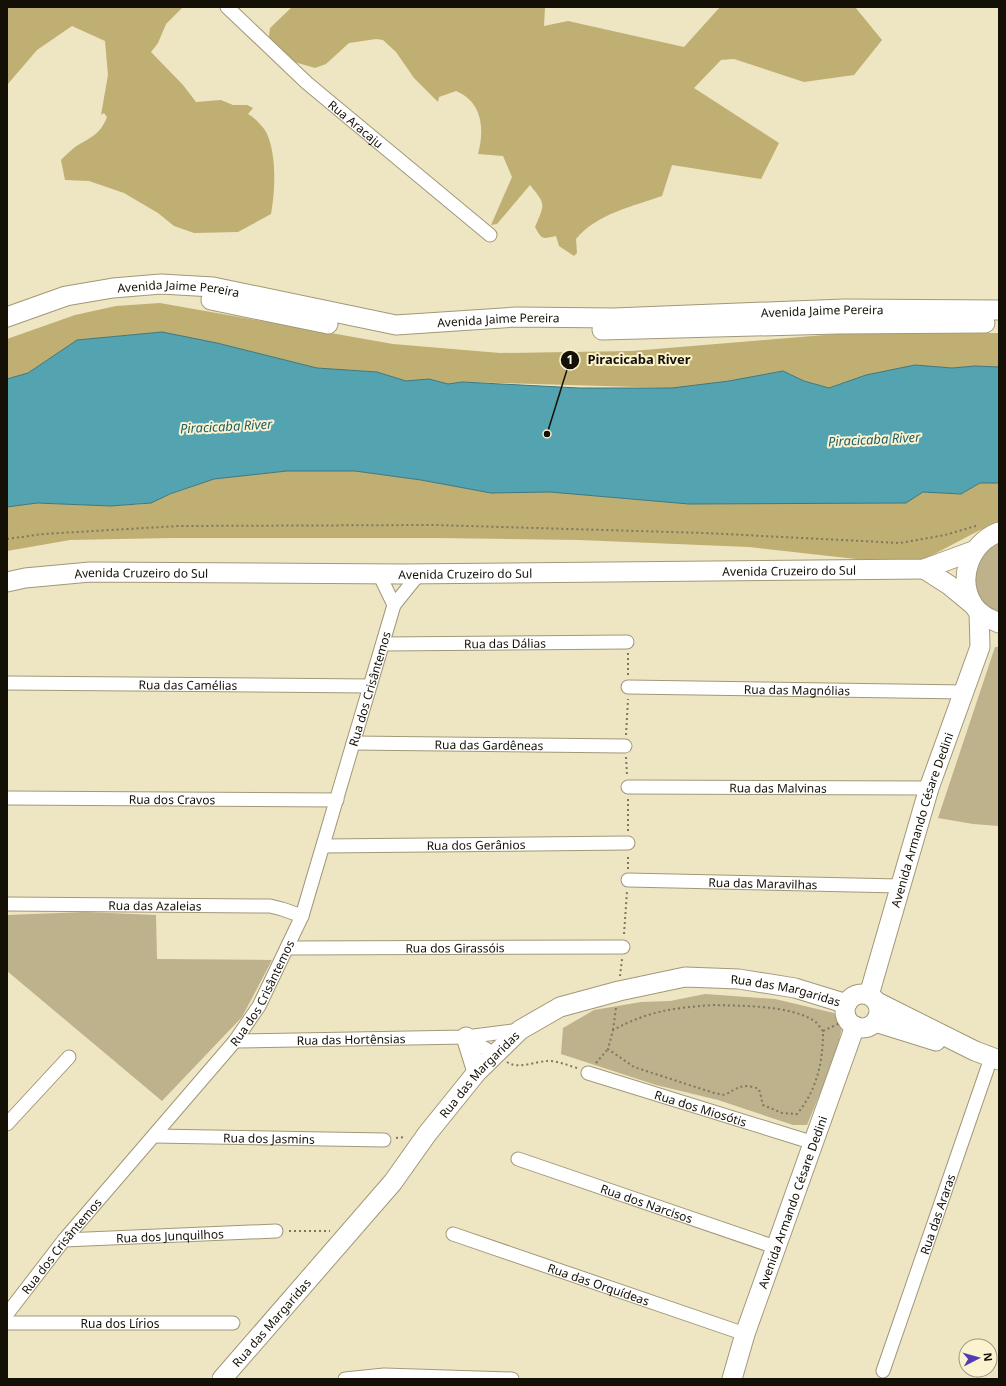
<svg xmlns="http://www.w3.org/2000/svg" width="1006" height="1386" font-family="'Noto Sans',sans-serif">
<style>
.green{fill:#bdb28c}
.forest{fill:#bfaf73}
.water{fill:#53a3b1;stroke:#40777d}
.lines{fill:none;stroke-linecap:round;stroke-linejoin:round}
.street-casing{stroke:#a19879;stroke-width:15}
.secondary-casing{stroke:#a19879;stroke-width:21}
.path{stroke:#7d7760;stroke-width:2;stroke-dasharray:2 3;stroke-linecap:butt}
.street{stroke:#fff;stroke-width:13}
.secondary{stroke:#fff;stroke-width:19}
.labels{text-anchor:middle;dominant-baseline:central;stroke-width:4;stroke-linejoin:round;paint-order:stroke}
.street-label{font-size:12px;fill:#141005;stroke:#fbf2d0}
.water-label{font-size:13px;font-style:italic;fill:#1e606b;stroke:#fbf2d0}
.leader{fill:none;stroke:#141005;stroke-width:1.5}
.callout-dot{fill:#141005;stroke:#fbf2d0;stroke-width:1.5}
.mark-label{font-size:12px;text-anchor:middle;font-weight:bold;fill:#fff}
.callout-label{font-size:13px;text-anchor:middle;font-weight:bold;fill:#141005;stroke:#fbf2d0;stroke-width:4;stroke-linejoin:round;paint-order:stroke}
</style>
<rect width="100%" height="100%" fill="#eee5c3"/>
<g class="green">
<polygon points="999,538 999,617 995,615 975,595 973,567 978,555"/>
<polygon points="995,647 999,647 999,826 973,824 938,818"/>
<polygon points="85,912 156,915 157,959 272,960 242,1017 162,1101 7,971 7,915"/>
<polygon points="705,994 775,999 834,1013 842,1028 835,1057 807,1125 793,1125 718,1100 656,1085 561,1054 563,1028 594,1010 641,1002 670,1001"/>
</g>
<g class="forest">
<path d="M7,7H183L166,24L158,43L151,52L183,85L196,102L221,100L233,105H247L253,108L248,114C255,118 264,127 267,134C277,156 275,192 271,214L238,232L194,233L174,226L158,213L124,193L89,181L65,180L61,160C65,156 70,151 75,147C91,137 100,135 107,117L104,113L101,115L108,75L105,41L72,26L37,50L7,85Z"/>
<path d="M292,7H545L544,26L568,21L684,47L720,7H855L882,40L854,75L804,82L734,59L721,60L694,88L779,143L761,179L672,165L662,196C634,206 596,214 576,239L577,253L574,256L559,246L556,236C542,239 542,240 535,227C545,203 546,205 530,185L497,224L491,225L512,177L503,156L478,154C485,128 482,102 456,91L439,97L438,102L414,78L396,52L383,40L376,39L349,43L326,64L315,68L291,61L274,46L269,36L270,28Z"/>
<polygon points="160,303 393,344 500,353 632,351 836,334 999,333 999,367 975,366 952,368 915,365 866,375 829,388 804,381 783,371 729,381 672,388 462,382 448,384 429,379 406,381 377,372 317,368 217,343 161,332 77,340 28,373 7,379 7,339 75,315 116,306"/>
<polygon points="287,471 355,471 421,480 491,493 550,492 689,504 906,503 923,492 961,494 980,483 999,483 999,525 980,530 923,560 856,559 749,547 579,540 438,538 171,538 70,540 7,551 7,507 37,503 111,506 143,504 214,479"/>
</g>
<polygon class="water" points="162,332 217,343 317,368 377,372 406,381 429,379 448,384 462,382 579,388 672,388 729,381 783,371 804,381 829,388 866,375 915,365 952,368 975,366 999,367 999,483 980,483 961,494 923,492 906,503 689,504 550,492 491,493 421,480 355,471 287,471 214,479 170,494 151,503 111,506 37,503 7,507 7,379 28,373 77,340"/>
<g class="lines">
<defs>
<g id="street">
<path id="s1" d="M227,7L307,83L490,235"/>
<polyline points="379,574 394,605"/>
<path id="s2" d="M383,644L627,642"/>
<path id="s3" d="M7,683L370,686"/>
<path id="s4" d="M628,687L965,692"/>
<path id="s5" d="M353,743L625,746"/>
<path id="s6" d="M628,787L929,788"/>
<path id="s7" d="M7,798L337,800"/>
<path id="s8" d="M324,846L628,843"/>
<path id="s9" d="M628,880L899,886"/>
<path id="s10" d="M7,904L270,906L282,909L302,916"/>
<path id="s11" d="M287,948L623,947"/>
<polyline points="466,1037 496,1055"/>
<path id="s12" d="M235,1041L466,1037L520,1030"/>
<path id="s13" d="M588,1073L814,1143"/>
<polyline points="7,1124 69,1057"/>
<path id="s14" d="M154,1136L384,1140"/>
<path id="s15" d="M518,1159L775,1247"/>
<path id="s16" d="M453,1234L745,1334"/>
<path id="s17" d="M64,1240L276,1231"/>
<path id="s18" d="M7,1314L64,1240L235,1041L259,1006L302,916L394,605L419,574"/>
<path id="s19" d="M7,1323H233"/>
<path id="s20" d="M883,1371L991,1058"/>
<polyline points="345,1379 384,1375 512,1379"/>
</g>
<g id="secondary">
<polyline points="211,300 328,324"/>
<path id="s21" d="M7,317L66,296L113,288L161,284L213,287L396,325L516,317L614,318L844,309L999,310"/>
<polyline points="602,330 837,324 985,323"/>
<path d="M999,532C970,543 956,579 974,606C980,615 990,619 999,623"/>
<polyline points="924,569 949,585 972,604"/>
<path id="s22" d="M7,582L25,578L90,572L403,574L924,569L973,551"/>
<circle cx="862" cy="1011" r="17"/>
<path id="s23" d="M869,995L929,788L980,647L979,612"/>
<polyline points="877,1002 975,1051 999,1060"/>
<polyline points="875,1022 936,1041"/>
<polyline points="466,1037 477,1072"/>
<path id="s24" d="M222,1379L393,1182L427,1134L477,1072L520,1030L560,1007L619,991L685,977L739,979L795,988L847,1004"/>
<path id="s25" d="M732,1379L745,1334L855,1026"/>
</g>
</defs>
<use href="#street" class="street-casing"/>
<use href="#secondary" class="secondary-casing"/>
<g class="path">
<polyline points="7,539 43,534 178,526 435,525 705,533 900,543 945,535 979,525"/>
<polyline points="628,653 628,675"/>
<polyline points="626,735 628,699"/>
<polyline points="626,757 627,775"/>
<polyline points="628,831 628,799"/>
<polyline points="628,869 628,855"/>
<polyline points="624,934 627,891"/>
<polyline points="620,976 622,959"/>
<path d="M713,1005C742,1006 787,1005 813,1020C817,1022 820,1028 823,1031C823,1062 817,1090 797,1114L782,1113L763,1105L759,1089C743,1083 738,1087 725,1095L714,1093L634,1067L608,1049L613,1030C649,1011 672,1008 713,1005Z"/>
<polyline points="613,1030 616,1008"/>
<polyline points="823,1031 840,1023"/>
<path d="M507,1062C518,1070 536,1061 548,1061C558,1061 567,1065 577,1068"/>
<polyline points="596,1063 608,1049"/>
<polyline points="396,1138 406,1137"/>
<polyline points="289,1231 330,1231"/>
</g>
<use href="#street" class="street"/>
<use href="#secondary" class="secondary"/>
</g>
<g class="labels">
<g class="street-label">
<text stroke="none"><textPath href="#s1" startOffset="174">Rua Aracaju</textPath></text>
<text stroke="none"><textPath href="#s21" startOffset="176">Avenida Jaime Pereira</textPath></text>
<text stroke="none"><textPath href="#s21" startOffset="824">Avenida Jaime Pereira</textPath></text>
<text stroke="none"><textPath href="#s21" startOffset="500">Avenida Jaime Pereira</textPath></text>
<text stroke="none"><textPath href="#s22" startOffset="783">Avenida Cruzeiro do Sul</textPath></text>
<text stroke="none"><textPath href="#s22" startOffset="135">Avenida Cruzeiro do Sul</textPath></text>
<text stroke="none"><textPath href="#s22" startOffset="459">Avenida Cruzeiro do Sul</textPath></text>
<text stroke="none"><textPath href="#s2" startOffset="122">Rua das Dálias</textPath></text>
<text stroke="none"><textPath href="#s3" startOffset="181">Rua das Camélias</textPath></text>
<text stroke="none"><textPath href="#s18" startOffset="735">Rua dos Crisântemos</textPath></text>
<text stroke="none"><textPath href="#s4" startOffset="169">Rua das Magnólias</textPath></text>
<text stroke="none"><textPath href="#s5" startOffset="136">Rua das Gardêneas</textPath></text>
<text stroke="none"><textPath href="#s6" startOffset="150">Rua das Malvinas</textPath></text>
<text stroke="none"><textPath href="#s7" startOffset="165">Rua dos Cravos</textPath></text>
<text stroke="none"><textPath href="#s23" startOffset="183">Avenida Armando Césare Dedini</textPath></text>
<text stroke="none"><textPath href="#s8" startOffset="152">Rua dos Gerânios</textPath></text>
<text stroke="none"><textPath href="#s9" startOffset="135">Rua das Maravilhas</textPath></text>
<text stroke="none"><textPath href="#s10" startOffset="148">Rua das Azaleias</textPath></text>
<text stroke="none"><textPath href="#s11" startOffset="168">Rua dos Girassóis</textPath></text>
<text stroke="none"><textPath href="#s24" startOffset="736">Rua das Margaridas</textPath></text>
<text stroke="none"><textPath href="#s18" startOffset="411">Rua dos Crisântemos</textPath></text>
<text stroke="none"><textPath href="#s12" startOffset="116">Rua das Hortênsias</textPath></text>
<text stroke="none"><textPath href="#s24" startOffset="399">Rua das Margaridas</textPath></text>
<text stroke="none"><textPath href="#s13" startOffset="118">Rua dos Miosótis</textPath></text>
<text stroke="none"><textPath href="#s14" startOffset="115">Rua dos Jasmins</textPath></text>
<text stroke="none"><textPath href="#s25" startOffset="187">Avenida Armando Césare Dedini</textPath></text>
<text stroke="none"><textPath href="#s15" startOffset="136">Rua dos Narcisos</textPath></text>
<text stroke="none"><textPath href="#s20" startOffset="166">Rua das Araras</textPath></text>
<text stroke="none"><textPath href="#s17" startOffset="106">Rua dos Junquilhos</textPath></text>
<text stroke="none"><textPath href="#s18" startOffset="87">Rua dos Crisântemos</textPath></text>
<text stroke="none"><textPath href="#s16" startOffset="154">Rua das Orquídeas</textPath></text>
<text stroke="none"><textPath href="#s24" startOffset="75">Rua das Margaridas</textPath></text>
<text stroke="none"><textPath href="#s19" startOffset="113">Rua dos Lírios</textPath></text>
</g>
<g class="water-label">
<text transform="translate(226 426) rotate(-3)">Piracicaba River</text>
<text transform="translate(874 439) rotate(-3)">Piracicaba River</text>
</g>
</g>
<path class="leader" d="M547 434L570 360"/>
<g class="callout-dot">
<circle cx="547" cy="434" r="4"/>
<circle cx="570" cy="360" r="10"/>
</g>
<g class="mark-label">
<text x="570" y="364">1</text>
</g>
<g class="callout-label">
<text x="639" y="364">Piracicaba River</text>
</g>
<rect width="1006" height="1386" fill="none" stroke="#141005" stroke-width="16"/>
<g transform="translate(978 1358) rotate(84)"><circle r="19" fill="#fbf2d0" stroke="#9f987f"/>
<path d="M0-3L7 15L0 10L-7 15Z" fill="#523cb4"/>
<text y="-6" font-size="11" font-weight="bold" text-anchor="middle" fill="#141005">N</text>
</g>
</svg>
